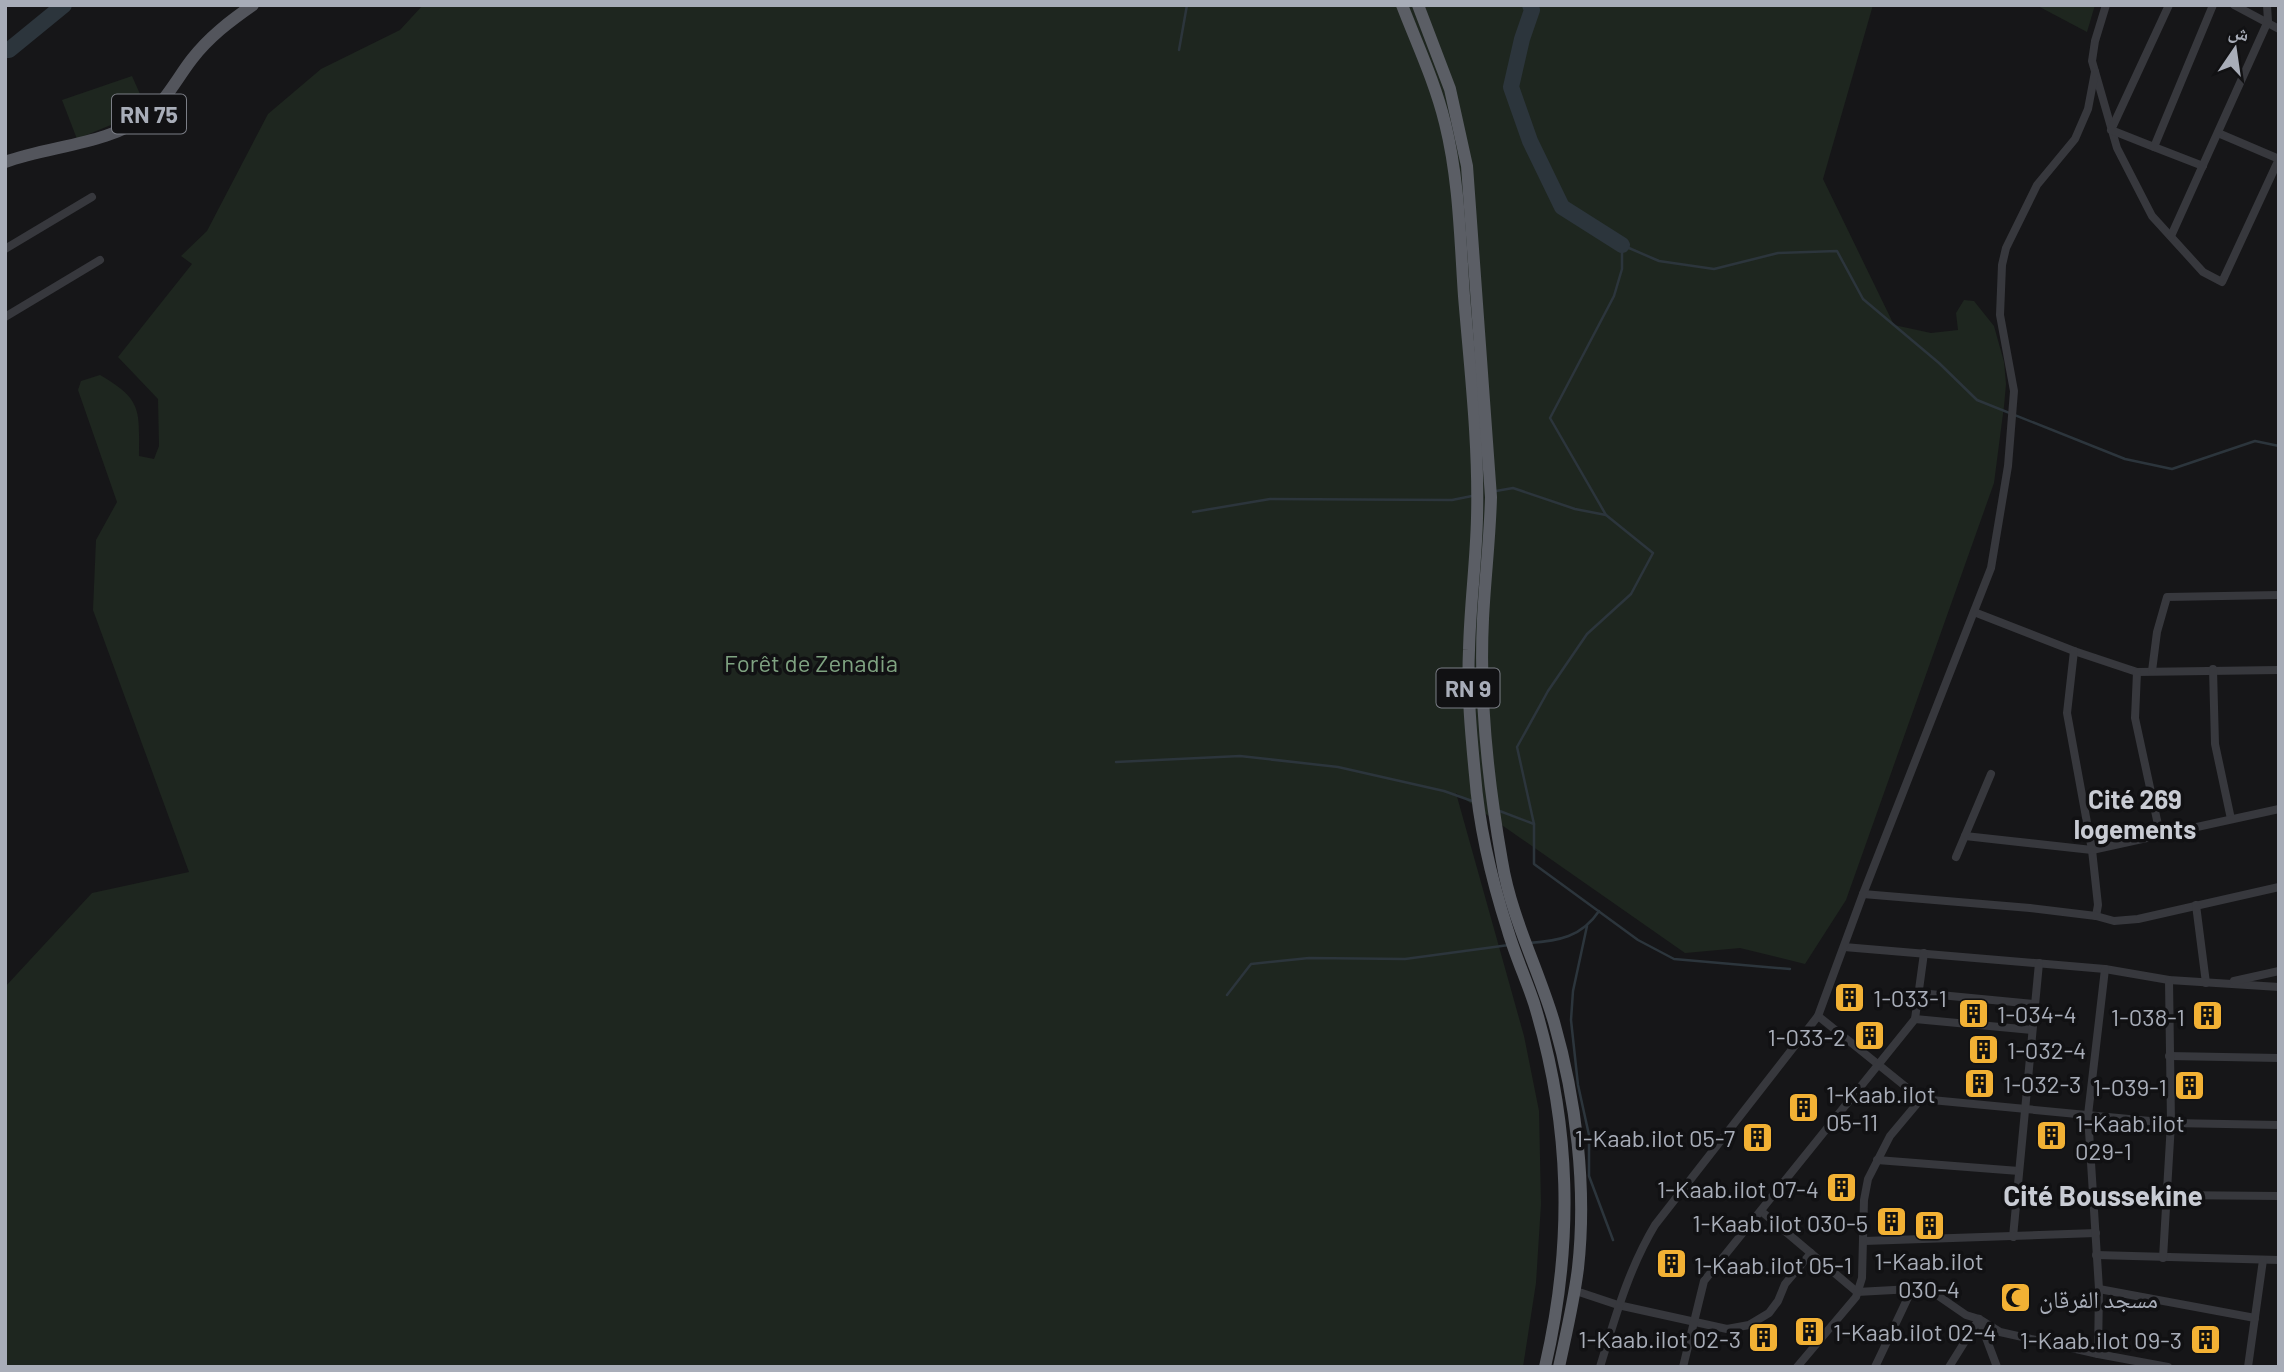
<svg xmlns="http://www.w3.org/2000/svg" width="2284" height="1372" font-family="Barlow,'Noto Naskh Arabic',sans-serif">
<style>
.green{fill:#1e261f}
.lines{fill:none;stroke-linecap:round;stroke-linejoin:round}
.stream{stroke:#2c353c;stroke-width:2.5}
.river{stroke:#2c353c;stroke-width:16}
.minor{stroke:#37383d;stroke-width:8}
.primary{stroke:#53555c;stroke-width:12}
.trunk{stroke:#5b5e65;stroke-width:12}
.labels{text-anchor:middle;dominant-baseline:central;stroke-width:7;stroke-linejoin:round;paint-order:stroke}
.shield{fill:#111113;stroke:#7b7e86;stroke-width:2}
.shield-label{font-size:23px;font-weight:bold;fill:#a8adb8}
.park-label{font-size:24px;fill:#7fa381;stroke:#111113}
.poi-label{font-size:24px;fill:#a8adb8;stroke:#111113;text-anchor:start}
.neighbourhood-label{font-size:26px;font-weight:bold;fill:#c9ccd4;stroke:#111113}
.quarter-label{font-size:28px;font-weight:bold;fill:#c9ccd4;stroke:#111113}
</style>
<rect width="100%" height="100%" fill="#161618"/>
<g class="green">
<path d="M423,5H1873L1823,179L1894,325L1931,333L1958,330L1956,313L1964,300L1974,301L1994,326L2004,362L2006,384L2004,406L1994,483L1846,900L1805,964L1740,948L1685,953L1456,793L1524,1036L1539,1111L1541,1204L1536,1283L1523,1367H5V987L92,893L189,872L93,610L96,540L117,502L78,390L81,381L100,375C143,400 139,410 139,456L154,459L159,446L158,399L118,357L192,264L181,256L207,231L268,114L321,69L400,30Z"/>
<polygon points="2036,5 2095,5 2087,32"/>
<polygon points="132,76 147,110 77,139 62,100"/>
</g>
<g class="lines">
<g class="stream">
<polyline points="1179,50 1187,5"/>
<polyline points="1496,491 1513,488 1575,509 1606,515"/>
<polyline points="1193,512 1270,499 1452,500 1472,496"/>
<polyline points="1116,762 1240,756 1338,767 1444,791 1475,802"/>
<polyline points="1497,810 1534,824"/>
<polyline points="1587,926 1573,991 1571,1020 1578,1085 1589,1135 1589,1176 1613,1240"/>
<path d="M1529,943C1558,941 1582,937 1599,911"/>
<polyline points="1790,969 1674,959 1638,940 1534,864 1534,824 1517,747 1548,691 1587,634 1631,594 1653,553 1606,515 1550,418 1614,296 1622,269 1622,245 1659,261 1714,269 1778,253 1837,251 1863,299 1939,363 1977,400 2125,459 2172,469 2255,441 2279,446"/>
<polyline points="1227,995 1251,964 1309,958 1405,959 1509,945"/>
</g>
<g class="river">
<polyline points="1530,5 1532,10 1522,39 1511,87 1530,141 1562,207 1622,245"/>
<polyline points="5,50 9,50 64,5"/>
</g>
<g class="minor">
<polyline points="2106,5 2095,41 2092,61 2117,148 2152,216 2203,272 2222,282 2279,159"/>
<polyline points="2234,5 2279,29"/>
<polyline points="2218,133 2279,159"/>
<polyline points="2154,147 2111,130 2169,5"/>
<polyline points="2203,166 2154,147 2213,5"/>
<polyline points="2171,236 2268,21 2267,5"/>
<polyline points="5,249 92,197"/>
<polyline points="5,317 100,260"/>
<polyline points="1974,612 2074,651 2137,672 2279,670"/>
<polyline points="2074,651 2067,713 2092,850 2098,905 2096,916"/>
<polyline points="2213,669 2215,744 2231,819"/>
<polyline points="2152,671 2157,632 2167,597 2279,595"/>
<polyline points="2137,672 2135,718 2160,834"/>
<polyline points="1965,836 2092,850 2279,809"/>
<polyline points="1956,857 1991,774"/>
<polyline points="1863,894 2030,908 2096,916 2114,921 2138,919 2279,887"/>
<polyline points="2196,905 2206,983"/>
<polyline points="1844,947 2105,969 2169,980 2279,987"/>
<polyline points="2234,981 2279,971"/>
<polyline points="1919,993 2035,1004"/>
<polyline points="1818,1016 1921,1099 2171,1123 2279,1125"/>
<polyline points="1915,1019 2032,1030"/>
<polyline points="2169,1056 2279,1058"/>
<polyline points="1877,1160 2019,1171"/>
<polyline points="2167,1195 2279,1196"/>
<polyline points="1761,1211 1857,1292 1912,1289 1937,1295 1966,1315 1979,1319 2000,1332 2098,1354 2168,1367"/>
<polyline points="2013,1237 2039,963"/>
<polyline points="1864,1241 2096,1233"/>
<polyline points="2096,1255 2279,1260"/>
<polyline points="2163,1258 2171,1123 2169,980"/>
<polyline points="2099,1289 2255,1318"/>
<polyline points="1573,1290 1618,1305 1727,1329 1749,1325 1769,1313 1778,1301 1785,1284 1811,1253"/>
<polyline points="1979,1319 1997,1367"/>
<polyline points="2098,1354 2099,1289 2088,1115 2105,969"/>
<path d="M1600,1367C1615,1318 1628,1270 1655,1225L1818,1016L1863,894L1991,568L2008,466L2014,391L2000,315L2002,265L2006,248L2037,185L2075,139L2088,109L2095,72"/>
<polyline points="1683,1367 1704,1281 1915,1019 1924,953"/>
<polyline points="1797,1367 1856,1297 1862,1278 1864,1200 1868,1179 1890,1136 1921,1099"/>
<polyline points="1875,1367 1912,1289"/>
<polyline points="1949,1367 1979,1319"/>
<polyline points="2248,1367 2263,1260"/>
</g>
<path class="primary" d="M5,162C52,145 108,145 149,114C167,99 178,77 192,59C209,37 230,21 253,5"/>
<g class="trunk">
<path d="M1402,5C1417,44 1435,82 1445,123C1459,179 1460,238 1464,296C1470,369 1479,444 1477,518C1476,562 1470,606 1469,650C1467,692 1471,733 1475,775C1479,828 1492,881 1508,931C1515,955 1526,979 1534,1003C1571,1125 1574,1242 1545,1367"/>
<path d="M1418,5L1450,89L1467,166L1491,497C1490,538 1485,578 1483,619C1479,699 1488,782 1502,861C1511,917 1538,968 1554,1022C1576,1099 1587,1187 1578,1268C1574,1301 1566,1334 1559,1367"/>
</g>
</g>
<defs>
<symbol id="building-square" viewBox="-11 -11 22 22"><rect x="-9" y="-9" width="18" height="18" rx="4" fill="#f2b134" stroke="#111113"/><path d="M-4-6H4V6H1V3H-1V6H-4ZM-2.5-4.3h1.7v1.8h-1.7ZM.8-4.3h1.7v1.8H.8ZM-2.5-1h1.7V.8h-1.7ZM.8-1h1.7V.8H.8Z" fill="#111"/></symbol>
<symbol id="mosque-square" viewBox="-11 -11 22 22"><rect x="-9" y="-9" width="18" height="18" rx="4" fill="#f2b134" stroke="#111113"/><path d="M3.5-4.9A6 6 0 1 0 3.5 4.9A5 5 0 1 1 3.5-4.9Z" fill="#111"/></symbol>
</defs>
<g fill-rule="evenodd">
<use href="#building-square" x="1832" y="980" width="35" height="35"/>
<use href="#building-square" x="1956" y="996" width="35" height="35"/>
<use href="#building-square" x="2190" y="998" width="35" height="35"/>
<use href="#building-square" x="1852" y="1018" width="35" height="35"/>
<use href="#building-square" x="1966" y="1032" width="35" height="35"/>
<use href="#building-square" x="1962" y="1066" width="35" height="35"/>
<use href="#building-square" x="2172" y="1068" width="35" height="35"/>
<use href="#building-square" x="1786" y="1090" width="35" height="35"/>
<use href="#building-square" x="2034" y="1118" width="35" height="35"/>
<use href="#building-square" x="1740" y="1120" width="35" height="35"/>
<use href="#building-square" x="1824" y="1170" width="35" height="35"/>
<use href="#building-square" x="1874" y="1204" width="35" height="35"/>
<use href="#building-square" x="1912" y="1208" width="35" height="35"/>
<use href="#building-square" x="1654" y="1246" width="35" height="35"/>
<use href="#mosque-square" x="1998" y="1280" width="35" height="35"/>
<use href="#building-square" x="1792" y="1314" width="35" height="35"/>
<use href="#building-square" x="1746" y="1320" width="35" height="35"/>
<use href="#building-square" x="2188" y="1322" width="35" height="35"/>
</g>
<g class="labels">
<g class="shield">
<rect x="112" y="94.5" width="74" height="39" rx="5"/>
<rect x="1436.5" y="668.5" width="63" height="39" rx="5"/>
</g>
<g class="shield-label">
<text x="149" y="114">RN 75</text>
<text x="1468" y="688">RN 9</text>
</g>
<g class="park-label">
<text x="811" y="662">Forêt de Zenadia</text>
</g>
<g class="poi-label">
<text x="1873" y="997">1-033-1</text>
<text x="1997" y="1013">1-034-4</text>
<text x="2185" y="1016" text-anchor="end">1-038-1</text>
<text x="1846" y="1036" text-anchor="end">1-033-2</text>
<text x="2007" y="1049">1-032-4</text>
<text x="2003" y="1083">1-032-3</text>
<text x="2167" y="1086" text-anchor="end">1-039-1</text>
<text x="1826" y="1093">1-Kaab.ilot<tspan x="1826" dy="28">05-11</tspan></text>
<text x="2075" y="1122">1-Kaab.ilot<tspan x="2075" dy="28">029-1</tspan></text>
<text x="1735" y="1137" text-anchor="end">1-Kaab.ilot 05-7</text>
<text x="1819" y="1188" text-anchor="end">1-Kaab.ilot 07-4</text>
<text x="1868" y="1222" text-anchor="end">1-Kaab.ilot 030-5</text>
<text x="1929" y="1260" text-anchor="middle">1-Kaab.ilot<tspan x="1929" dy="28">030-4</tspan></text>
<text x="1694" y="1264">1-Kaab.ilot 05-1</text>
<text x="2039" y="1298">مسجد الفرقان</text>
<text x="1833" y="1331">1-Kaab.ilot 02-4</text>
<text x="1741" y="1338" text-anchor="end">1-Kaab.ilot 02-3</text>
<text x="2182" y="1339" text-anchor="end">1-Kaab.ilot 09-3</text>
</g>
<g class="neighbourhood-label">
<text x="2135" y="798">Cité 269<tspan x="2135" dy="30">logements</tspan></text>
</g>
<g class="quarter-label">
<text x="2103" y="1195">Cité Boussekine</text>
</g>
</g>
<rect width="2284" height="1372" fill="none" stroke="#a8adb8" stroke-width="14"/>
<g transform="translate(2235 49) rotate(13)" stroke="#111113" stroke-width="5" paint-order="stroke">
<path d="M0-5L12 26L0 18L-12 26Z" fill="#a8adb8"/>
<text y="-10" font-size="19" font-weight="bold" text-anchor="middle" fill="#a8adb8">ش</text>
</g>
</svg>
